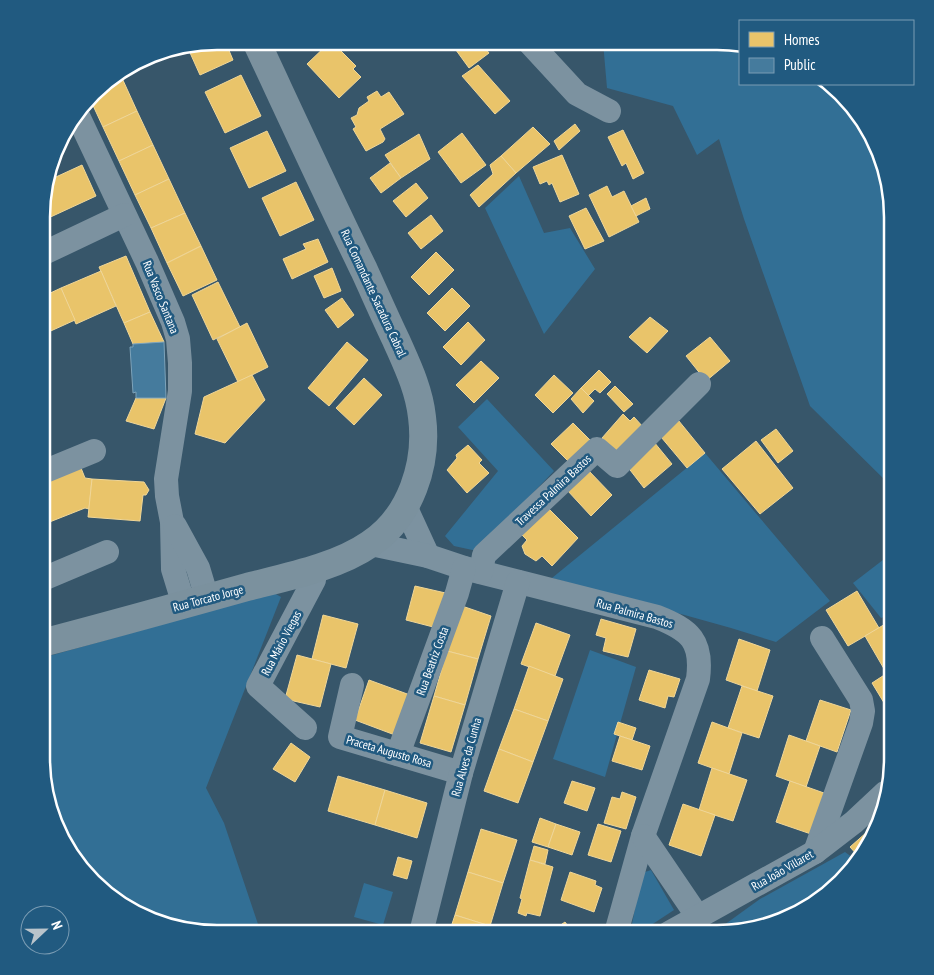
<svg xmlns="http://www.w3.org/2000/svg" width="934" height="975" font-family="'PT Sans Narrow',sans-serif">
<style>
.green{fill:#326f95}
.homes{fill:#e9c46a;stroke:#f0d697}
.public{fill:#457b9d;stroke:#7da3ba}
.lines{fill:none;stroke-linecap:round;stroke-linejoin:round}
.minor{stroke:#7c92a0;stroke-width:24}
.major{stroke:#7b919e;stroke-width:28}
.labels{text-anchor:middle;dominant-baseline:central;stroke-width:5;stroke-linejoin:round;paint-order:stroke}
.street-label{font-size:12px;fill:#fff;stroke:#215a80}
.rim{fill:none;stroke:#fff;stroke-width:2.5}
</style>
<rect width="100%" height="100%" fill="#37566a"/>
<g class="green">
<polygon points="603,42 740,43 740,84 825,84 863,119 892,206 892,487 810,406 744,219 719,139 697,155 673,106 607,88"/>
<polygon points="519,176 544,233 570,228 595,269 544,334 485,208"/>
<polygon points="487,399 554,471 477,551 454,546 445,536 498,471 458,427"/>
<polygon points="705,453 830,601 776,642 731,628 552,578"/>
<polygon points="892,553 892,614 881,618 853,583"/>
<polygon points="274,593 281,597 206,788 224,823 261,933 206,933 129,910 71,856 42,769 42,658"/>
<polygon points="590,650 636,667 605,777 553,759"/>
<polygon points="845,852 856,860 815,904 728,933 713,933 760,899"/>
<polygon points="651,870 674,910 639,933 631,929 642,873"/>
<polygon points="364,883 393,892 383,925 354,917"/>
</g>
<g class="homes">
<polygon points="217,41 225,41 233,60 200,75 187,46"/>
<polygon points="330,42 332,42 356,66 353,69 361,77 339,98 307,64"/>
<polygon points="457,42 480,42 489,53 469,68 453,46"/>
<polygon points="554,42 567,42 559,49"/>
<polygon points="478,65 510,101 495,114 462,76"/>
<polygon points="241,75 261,116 225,133 205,92"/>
<polygon points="122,78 137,111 103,127 90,99 97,89"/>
<polygon points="377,91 381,97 389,92 404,114 380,129 385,139 383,142 366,151 353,129 356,127 351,118 357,115 359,108 369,101 367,97"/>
<polygon points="137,111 153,145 119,161 103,127"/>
<polygon points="575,124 580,131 559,150 554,141"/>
<polygon points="533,127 550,144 516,173 501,156"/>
<polygon points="623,130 644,173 633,179 626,163 622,166 608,137"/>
<polygon points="267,131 286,171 249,188 230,148"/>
<polygon points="462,133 486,165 461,183 438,152"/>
<polygon points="419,134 430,159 401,178 385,155"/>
<polygon points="153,145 169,179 135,195 119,161"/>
<polygon points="562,155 579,194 560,202 552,183 549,185 547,181 540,184 533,167"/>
<polygon points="501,156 516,173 479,207 470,195 493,174 490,165"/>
<polygon points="390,163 401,178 381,193 370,178"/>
<polygon points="82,165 96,196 44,220 45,182"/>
<polygon points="169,179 185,213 151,228 135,195"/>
<polygon points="296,182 314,220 280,236 262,198"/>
<polygon points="416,183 428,198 406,217 393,201"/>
<polygon points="607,186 612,197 624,191 639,222 609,237 589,195"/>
<polygon points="646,198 650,209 636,216 631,206"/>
<polygon points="586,208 604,241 585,249 569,216"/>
<polygon points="185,213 201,246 167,263 151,228"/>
<polygon points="431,215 443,231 421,249 408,233"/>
<polygon points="318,239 328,262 292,279 283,259 306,249 303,244"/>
<polygon points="201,246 217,280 183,296 167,263"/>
<polygon points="436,252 454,270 429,295 411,277"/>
<polygon points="126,256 150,312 124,323 99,267"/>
<polygon points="332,268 341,291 324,298 314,276"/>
<polygon points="101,271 116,306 76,324 61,288"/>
<polygon points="218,282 240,327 213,340 192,295"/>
<polygon points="61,288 75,320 44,334 44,296"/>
<polygon points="452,288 470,306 445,331 427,313"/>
<polygon points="342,298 354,315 338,328 325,310"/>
<polygon points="150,312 164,342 133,344 124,323"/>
<polygon points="650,317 668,331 647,353 629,337"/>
<polygon points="468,322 485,340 461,365 443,347"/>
<polygon points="247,323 268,367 238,382 217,339"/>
<polygon points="710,337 730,361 706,381 686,356"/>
<polygon points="347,342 368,360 329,406 308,388"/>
<polygon points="481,361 499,378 474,403 456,385"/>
<polygon points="599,370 611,382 600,393 595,389 588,396 581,388"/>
<polygon points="252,375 265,400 225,443 195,434 204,397"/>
<polygon points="554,375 573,393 553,413 535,395"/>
<polygon points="364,378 382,395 354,425 336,408"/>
<polygon points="615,386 633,404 624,412 607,394"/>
<polygon points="581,388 594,401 583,413 571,399"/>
<polygon points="136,398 166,398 154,429 126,421"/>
<polygon points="623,414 630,421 634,417 644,428 619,454 602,438"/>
<polygon points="674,415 705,453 687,468 656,431"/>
<polygon points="573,423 590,440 569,462 551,444"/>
<polygon points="776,429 793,451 778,463 761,440"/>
<polygon points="756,441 793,488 760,514 722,469"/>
<polygon points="654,442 672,464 644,488 627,466"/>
<polygon points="468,445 482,460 479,463 489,473 467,493 447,470 457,458 456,455"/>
<polygon points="81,468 85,478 92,479 89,509 85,508 47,523 43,513 43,483"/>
<polygon points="588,470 612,495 591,516 567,490"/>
<polygon points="92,479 144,482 149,490 146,495 143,495 140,521 88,517"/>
<polygon points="546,506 578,538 552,566 542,556 536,561 525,554 522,546 527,540 519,532"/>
<polygon points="415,586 450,594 441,629 406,620"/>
<polygon points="857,591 879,628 848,646 826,610"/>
<polygon points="462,606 491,616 478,659 447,651"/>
<polygon points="323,615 358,624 346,668 312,659"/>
<polygon points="601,619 636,629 628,657 603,651 606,638 596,635"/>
<polygon points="892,620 892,670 887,674 865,636"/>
<polygon points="536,623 570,635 555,676 521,664"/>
<polygon points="739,639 770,650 757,691 726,680"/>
<polygon points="447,651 478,659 465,705 434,696"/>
<polygon points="297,655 331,664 320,707 285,699"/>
<polygon points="529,666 563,679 548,721 514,709"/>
<polygon points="649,670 680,679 674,697 668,696 665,708 639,700"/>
<polygon points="892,670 892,716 872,683"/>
<polygon points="369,680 410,695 395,735 355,720"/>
<polygon points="742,686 773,696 759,738 728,728"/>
<polygon points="434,696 465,705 451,752 420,743"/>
<polygon points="820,700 851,710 837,752 806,741"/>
<polygon points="514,709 548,721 533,762 499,749"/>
<polygon points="618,722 636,728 632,740 614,734"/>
<polygon points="712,722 742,733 729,774 698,763"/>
<polygon points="789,735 820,746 806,787 776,776"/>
<polygon points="620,736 650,746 642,770 612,761"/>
<polygon points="291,743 310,757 295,782 273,769"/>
<polygon points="499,749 533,762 518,803 484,791"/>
<polygon points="712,768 747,780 733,821 699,810"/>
<polygon points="338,776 385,790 375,825 328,811"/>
<polygon points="572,781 595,788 587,811 564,803"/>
<polygon points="790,781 824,793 811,834 776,822"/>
<polygon points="385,790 427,803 417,838 375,825"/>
<polygon points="622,792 636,797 626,829 604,823 612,797 620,799"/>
<polygon points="683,804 715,815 701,856 669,845"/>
<polygon points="540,818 556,824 548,847 532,842"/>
<polygon points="556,824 580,832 572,855 548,847"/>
<polygon points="598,824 621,831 611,862 588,855"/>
<polygon points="876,824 869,846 859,857 850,847"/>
<polygon points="481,829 517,840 503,883 468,872"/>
<polygon points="534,846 548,850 545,864 530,860"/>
<polygon points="398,857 412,861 407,879 393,875"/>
<polygon points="530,860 553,867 540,916 527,913 526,916 518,913 522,899 520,898"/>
<polygon points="468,872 503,883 490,926 455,915"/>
<polygon points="570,872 596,881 595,885 602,888 594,912 561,900"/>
<polygon points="455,915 490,926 488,933 449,933"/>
<polygon points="565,922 573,933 544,933 551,928 552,931"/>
</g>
<polygon class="public" points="164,342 166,398 136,398 136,392 133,393 130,347 133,347 133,344"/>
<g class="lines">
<g class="minor">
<polyline points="529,42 577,94 609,111"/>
<polyline points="77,114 147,262 173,322 178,339 180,363 180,391 166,479 167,496 172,522 173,569 184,605"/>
<polyline points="44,253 124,215"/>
<polyline points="43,472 94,451"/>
<polyline points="405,506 428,556"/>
<polyline points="175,526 198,568 207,598"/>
<path d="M371,544L428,556L464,568L657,617C690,630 703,641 698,679L643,836L616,933"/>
<polyline points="481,572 484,555 597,449 617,466 699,384"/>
<polyline points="43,579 107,552"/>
<polyline points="352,685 340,737 461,773"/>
<polyline points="305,728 258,686 314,580 312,569"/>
<polyline points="398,754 457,593 464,568"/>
<polyline points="643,836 698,917"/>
<polyline points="815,852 861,723 863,711 861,700 822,638"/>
<polyline points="421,933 461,773 518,582"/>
<polyline points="669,933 815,852 854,822 885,793"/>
</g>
<path class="major" d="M42,643C111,625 179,606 247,587C286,577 337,567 370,544C411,517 428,463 422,417C419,389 407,365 396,340C385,317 375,294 364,270C327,194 292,118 256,41"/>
</g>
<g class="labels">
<g class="street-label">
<text transform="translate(374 293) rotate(65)">Rua Comandante Sacadura Cabral</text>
<text transform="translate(161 297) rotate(68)">Rua Vasco Santana</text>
<text transform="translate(553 490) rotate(-43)">Travessa Palmira Bastos</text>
<text transform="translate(208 598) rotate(-15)">Rua Torcato Jorge</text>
<text transform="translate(635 613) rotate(16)">Rua Palmira Bastos</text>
<text transform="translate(281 643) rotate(-62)">Rua Mário Viegas</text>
<text transform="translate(432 661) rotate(-70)">Rua Beatriz Costa</text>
<text transform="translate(389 751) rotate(16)">Praceta Augusto Rosa</text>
<text transform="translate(466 757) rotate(-74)">Rua Alves da Cunha</text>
<text transform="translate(782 870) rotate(-30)">Rua João Villaret</text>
</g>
</g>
<path d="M0 0H934V975H0ZM217 50H717A167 167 0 0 1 884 217V758A167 167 0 0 1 717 925H217A167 167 0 0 1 50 758V217A167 167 0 0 1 217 50Z" fill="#215a80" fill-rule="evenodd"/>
<path class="rim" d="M217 50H717A167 167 0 0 1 884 217V758A167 167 0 0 1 717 925H217A167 167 0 0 1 50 758V217A167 167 0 0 1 217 50Z"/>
<rect x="739" y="20" width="175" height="65" fill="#215a80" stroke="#7a9cb3"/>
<rect x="749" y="32" width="25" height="15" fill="#e9c46a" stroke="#7a9cb3"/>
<text x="784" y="45" font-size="15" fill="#ffffff">Homes</text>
<rect x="749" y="58" width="25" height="15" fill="#457b9d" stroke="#7a9cb3"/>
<text x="784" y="70" font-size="15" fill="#ffffff">Public</text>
<g transform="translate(45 930) rotate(68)"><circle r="24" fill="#215a80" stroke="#7a9cb3"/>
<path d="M0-4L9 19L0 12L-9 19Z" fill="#b9c4cb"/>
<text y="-8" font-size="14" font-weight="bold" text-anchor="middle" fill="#ffffff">N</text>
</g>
</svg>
